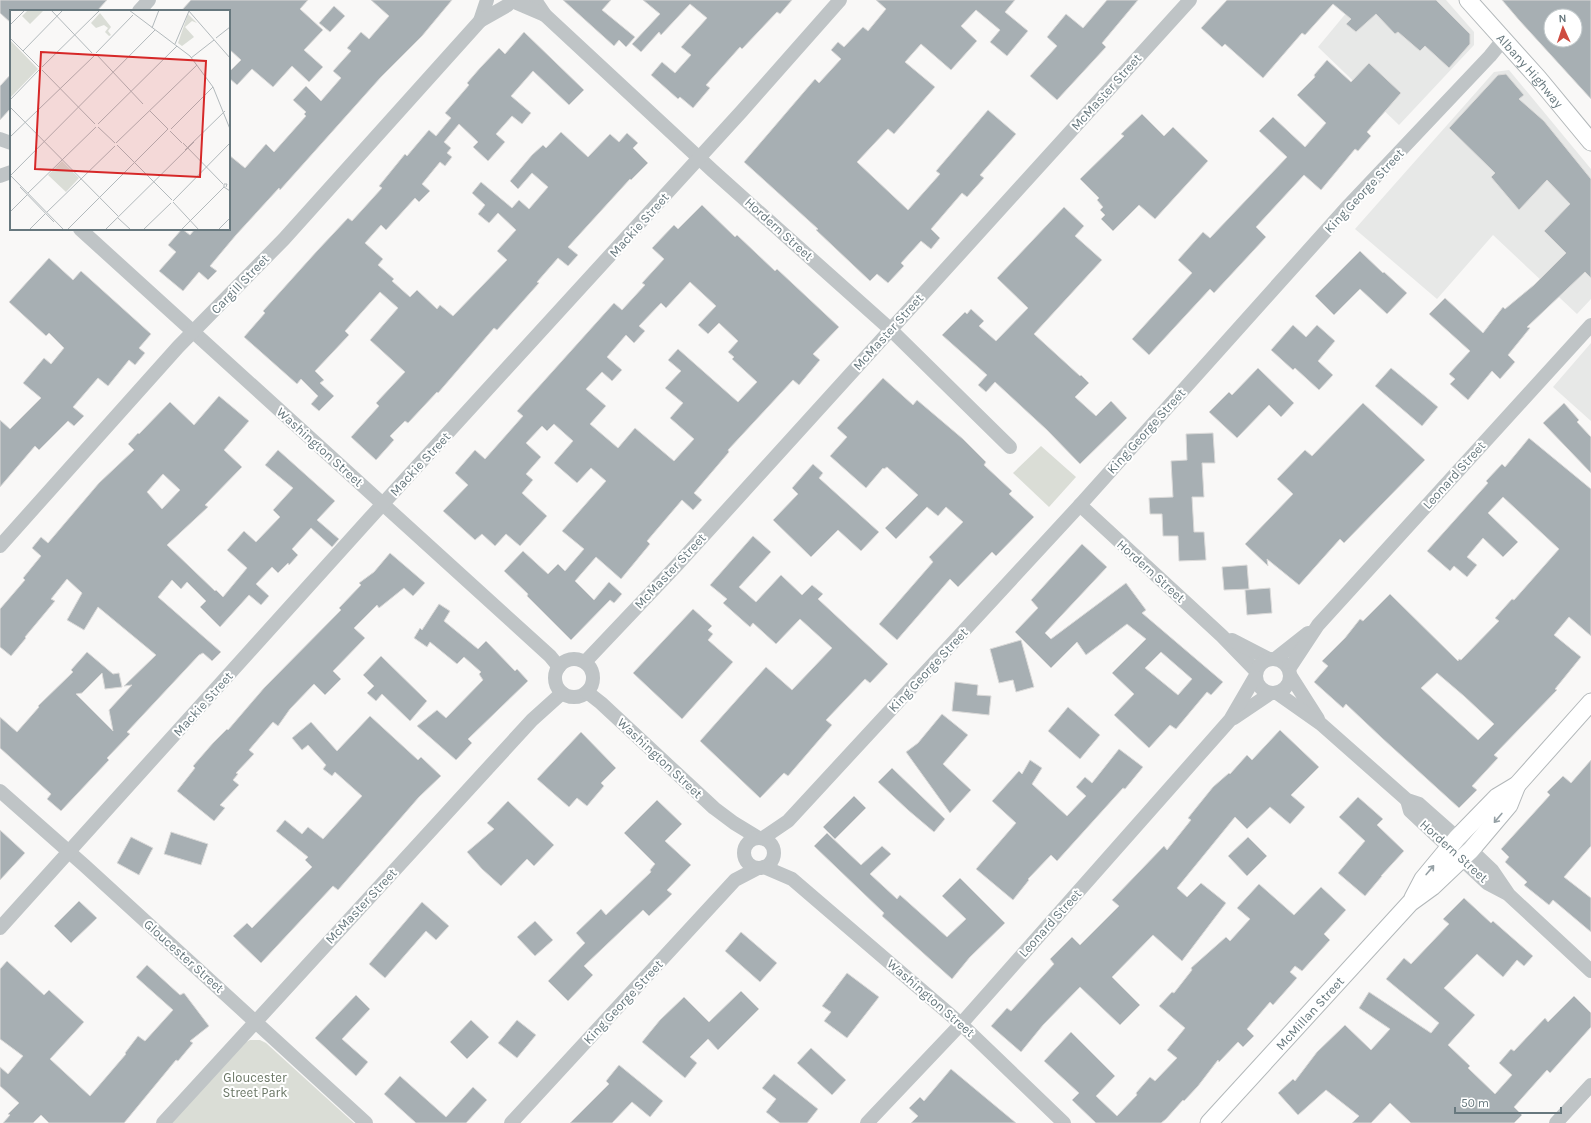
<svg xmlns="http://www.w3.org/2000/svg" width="1591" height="1123" font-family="Karla,sans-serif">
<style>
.built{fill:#e7e8e7}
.green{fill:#daddd6}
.building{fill:#a7afb3;stroke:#dbdad9;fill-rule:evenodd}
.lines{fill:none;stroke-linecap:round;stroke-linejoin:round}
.major-casing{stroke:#b3b8ba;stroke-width:19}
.minor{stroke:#bfc4c6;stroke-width:14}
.major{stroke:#fff;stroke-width:17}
.oneway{stroke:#95a0a5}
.labels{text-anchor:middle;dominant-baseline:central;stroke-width:4;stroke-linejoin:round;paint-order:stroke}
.street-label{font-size:13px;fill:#67787e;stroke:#fff}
.park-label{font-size:13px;fill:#6b7766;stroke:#fff}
.inset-road{fill:none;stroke:#b2b9bc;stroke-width:1}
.view{fill:#d62828;fill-opacity:0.15;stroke:#d62828;stroke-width:2}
.inset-edge{fill:none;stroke:#67787e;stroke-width:2}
</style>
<rect width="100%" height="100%" fill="#f9f8f7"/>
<g class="built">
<polygon points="1357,0 1446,0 1474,32 1474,45 1399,125 1318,47"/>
<polygon points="1509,70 1591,169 1591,299 1577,314 1493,235 1437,299 1355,229 1494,72"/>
<polygon points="1591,343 1591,421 1553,387"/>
</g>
<g class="green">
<polygon points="1041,446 1076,477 1049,507 1013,473"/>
<polygon points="250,1040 260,1040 266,1043 354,1123 170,1123 242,1044"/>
</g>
<g class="building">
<polygon points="0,0 107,0 97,11 11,11 11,23 0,13"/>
<polygon points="191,0 308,0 300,9 323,30 304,50 323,67 309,82 292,66 273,87 252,69 237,85 229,78 229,72 241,60 229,49 229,11 181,11"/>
<polygon points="371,0 452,0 422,36 381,77 280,190 279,188 236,235 210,266 217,271 208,280 199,272 183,291 159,271 176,252 168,245 182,229 190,235 195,229 229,229 229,155 245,168 266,144 274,152 306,116 304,114 306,112 293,100 306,86 321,101 341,78 333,71 351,51 347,48 361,32 369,39 389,16"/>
<polygon points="563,0 611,0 602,10 635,37 626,47 619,40 614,46"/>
<polygon points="643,0 792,0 780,14 777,12 742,49 740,47 706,85 710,88 693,108 680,97 678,99 651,75 662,62 675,73 691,55 681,47 707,18 690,4 661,35 659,32 641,52 632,44 660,14"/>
<polygon points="876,0 1015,0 1005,12 1028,31 1007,56 990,42 1000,30 976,10 961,26 977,41 951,70 921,44 905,62 935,87 894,134 888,129 857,162 908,210 940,174 936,171 988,110 1016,134 980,175 984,178 967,197 962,193 931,229 940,238 931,249 921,241 901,263 904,266 888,283 877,274 870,281 816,230 818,229 744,162 815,79 819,83 841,59 831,50 838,42 844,47 863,27 868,31 886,9"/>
<polygon points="1107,0 1138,0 1102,43 1106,47 1057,100 1030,76 1057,46 1047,37 1066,14 1083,28"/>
<polygon points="1227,0 1436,0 1470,34 1470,44 1449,68 1425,46 1420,51 1398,32 1395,34 1376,14 1356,32 1346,24 1351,19 1333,4 1305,35 1302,33 1263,78 1225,44 1222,47 1201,28"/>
<path d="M1502,0H1591V99L1519,20ZM1551,16H1575V40H1551Z"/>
<polygon points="334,6 345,16 330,32 319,23"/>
<polygon points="524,32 584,90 569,105 533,71 511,96 531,113 522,124 512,116 496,134 505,142 488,161 473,147 478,142 459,124 444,142 451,148 447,153 452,157 445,166 440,162 422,184 430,191 419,202 415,198 386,230 381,225 365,243 383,259 378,265 394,279 392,281 410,297 417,290 437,309 440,305 453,316 507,260 497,251 516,230 498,213 489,223 478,214 485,205 472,193 481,182 512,208 519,200 529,209 548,187 532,173 518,189 510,181 532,155 543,145 546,148 561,132 588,157 610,134 619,142 627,133 638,143 633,148 648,163 631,180 630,179 568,247 578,255 568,266 558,258 537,282 539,283 497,330 494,328 438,393 437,392 408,423 405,421 390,436 394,440 376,460 351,437 379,406 376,403 405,372 370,340 398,308 380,292 345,331 349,335 315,371 324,380 320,383 334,396 319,411 311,404 318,396 301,379 297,384 244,337 265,313 263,311 317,251 348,218 352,221 382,188 379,186 405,154 407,156 429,130 436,136 451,118 445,113 469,85 467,83 480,68 499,48 505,54"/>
<polygon points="1327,60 1351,82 1369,63 1401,93 1367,132 1371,136 1358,151 1355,149 1321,190 1304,175 1256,227 1266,237 1214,293 1210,289 1149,355 1132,339 1192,273 1178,260 1203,232 1210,238 1287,157 1259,131 1273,117 1305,147 1326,123 1297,95 1315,77 1314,75"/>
<polygon points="11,74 11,108 0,120 0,86"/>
<polygon points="1506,74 1524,95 1519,99 1544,121 1591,179 1591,278 1585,272 1527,327 1530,328 1508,355 1515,362 1500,379 1492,371 1468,400 1450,384 1455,379 1449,374 1470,351 1429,314 1445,298 1483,333 1503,307 1505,309 1534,285 1566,253 1544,231 1570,204 1547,180 1519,210 1491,177 1495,173 1449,128 1498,75"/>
<polygon points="1142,114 1164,136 1173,127 1208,161 1155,219 1139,205 1113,231 1101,219 1105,215 1100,210 1103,207 1097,200 1099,198 1080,179 1124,136 1121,134"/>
<path d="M702,205L735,237L737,235L775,271L777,269L839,327L813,354L820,360L799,385L793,380L728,450L729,452L694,493L702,500L693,510L682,500L647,541L650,544L621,579L596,557L575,581L594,600L609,582L622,594L614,603L610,600L571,640L527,596L528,594L504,571L523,551L548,574L558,564L565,571L584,549L562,531L606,481L591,468L577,483L554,463L573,441L554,424L547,431L542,426L526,443L541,457L526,474L533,480L522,493L547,516L520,546L506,534L495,546L482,534L475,540L443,511L468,485L455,473L475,450L485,459L523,416L517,411L614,303L622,310L645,285L642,283L664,259L652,248L674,225L678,229ZM690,282L716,306L698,325L708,334L719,323L738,341L728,352L734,357L732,359L757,382L738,402L678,349L668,360L681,371L665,388L683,403L670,418L694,439L674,461L635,428L618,448L590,424L606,406L586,389L602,372L612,381L622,370L607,357L626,335L634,343L645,331L639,326L661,303L666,308Z"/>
<polygon points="1064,207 1084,226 1075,236 1102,260 1034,334 1080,376 1081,375 1089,383 1075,397 1096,416 1111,401 1127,418 1080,464 1047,430 995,382 986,392 978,385 987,375 942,335 965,312 967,314 971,309 984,321 979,326 996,341 1028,308 997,278"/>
<polygon points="1360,251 1383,273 1384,272 1407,293 1387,314 1360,289 1334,315 1315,296"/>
<polygon points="49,258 73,280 81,271 151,334 139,348 145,353 135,365 129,360 108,386 98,378 73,407 84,416 74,426 68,421 39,450 35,446 0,487 0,420 10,429 41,398 23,383 44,358 51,364 64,348 49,333 46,336 9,302"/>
<polygon points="1293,325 1306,337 1317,325 1335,341 1318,361 1333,375 1319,390 1295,368 1293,370 1271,350"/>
<polygon points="1258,368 1294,403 1281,417 1269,405 1237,438 1209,412 1229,392 1232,395"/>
<polygon points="1391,368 1438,407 1422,426 1375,386"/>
<polygon points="883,378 913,405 917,400 963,439 986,462 984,465 1012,491 1009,494 1034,517 996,556 992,552 958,587 950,579 897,640 879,624 933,562 929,557 963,522 946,507 938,516 927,507 896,539 885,528 918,495 887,467 884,469 883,468 866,488 830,456 847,437 837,428"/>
<path d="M219,396L249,421L224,450L242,467L205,505L208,507L167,545L215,591L216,590L223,597L247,568L227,550L244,531L256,542L280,517L273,510L293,488L265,465L278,450L335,501L317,520L339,539L332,547L311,528L292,549L298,555L289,565L288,563L278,573L272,567L256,584L269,596L261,605L249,595L220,627L200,607L206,601L187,582L181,589L172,580L158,597L221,652L212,661L203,653L199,655L127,732L130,734L107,758L109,760L61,811L47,799L51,794L0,748V717L17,732L39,707L38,706L73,672L71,670L87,652L113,674L119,673L122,687L105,689L102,673L82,693L76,694L113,731L109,710L132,685L124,686L156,655L98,607L84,630L67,620L82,593L67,579L51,599L55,601L25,637L26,638L11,656L0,647V609L25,580L23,578L41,556L32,548L41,537L48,543L99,483L134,450L128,444L138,433L139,434L170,402L194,425ZM163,474L180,490L162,509L147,492Z"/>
<polygon points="1363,403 1425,460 1344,543 1340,539 1299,585 1267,559 1268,566 1245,544 1293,494 1277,479 1305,450 1312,456"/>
<polygon points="1564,403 1579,420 1577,422 1591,437 1591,473 1543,423"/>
<polygon points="1213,433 1215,463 1202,463 1204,497 1192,497 1194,532 1204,532 1206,560 1179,561 1178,536 1163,536 1162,514 1150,514 1149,498 1173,497 1171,461 1187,460 1186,434"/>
<path d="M1529,438L1591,489V636L1569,617L1554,635L1581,657L1555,689L1557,690L1494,755L1498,758L1472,786L1477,790L1459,808L1382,738L1346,704L1343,708L1314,682L1328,666L1322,661L1345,638L1360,619L1363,621L1390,594L1458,661L1459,659L1461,660L1499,621L1495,618L1512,599L1514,600L1559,549L1503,497L1488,513L1518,542L1503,557L1483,538L1467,557L1477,565L1467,577L1454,566L1450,571L1427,551L1488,483L1486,481L1502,464L1505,467ZM1437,673L1464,696L1494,724L1478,740L1421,688Z"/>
<polygon points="813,464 823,473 819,478 879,532 861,551 838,530 811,557 773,520 798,494 792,488"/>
<polygon points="753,536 771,552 739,587 756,602 781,575 802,595 812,585 823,594 818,599 888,664 870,683 865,679 826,720 832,725 788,776 784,773 760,798 700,741 766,667 792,690 832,648 800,619 776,644 753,623 750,627 723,603 727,599 710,585"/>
<path d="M1082,544L1107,567L1045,633L1051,639L1126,583L1146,610L1142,613L1223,682L1211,695L1207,692L1176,729L1170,725L1149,748L1114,715L1134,694L1112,673L1146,639L1127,624L1086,655L1077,642L1051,668L1015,632L1038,608L1031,600ZM1161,652L1192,679L1178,695L1145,668Z"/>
<polygon points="390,553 425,583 413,596 404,588 379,608 377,605 354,628 365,638 333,671 341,679 325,695 314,684 290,709 278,726 273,722 249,750 254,754 236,773 238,774 233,780 239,785 220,805 225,808 214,821 177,791 195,768 193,766 213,743 227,729 228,730 264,688 341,610 339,608 361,585 359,583 374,572"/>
<polygon points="1247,565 1249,589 1224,590 1222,567"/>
<polygon points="1270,588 1272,613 1247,615 1245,590"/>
<polygon points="439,604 450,611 444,621 478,649 486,641 515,671 517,669 528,681 468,739 472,743 456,760 417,726 437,710 446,718 483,680 479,674 481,672 464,657 457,664 430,642 427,647 414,638 420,628 422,630"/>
<polygon points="693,609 712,626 708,630 713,634 708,640 733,662 682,719 633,673"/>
<polygon points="1021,640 1034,687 1016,692 1013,680 999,683 990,649"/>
<polygon points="381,656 427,701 410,721 382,694 376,701 367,693 374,686 363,675"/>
<polygon points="955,682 978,685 977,695 991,696 989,715 952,711"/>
<polygon points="1068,707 1100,735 1080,759 1048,731"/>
<polygon points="942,714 968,735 943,764 971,790 950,813 906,752 918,743"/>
<polygon points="370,716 418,760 421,757 441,776 419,797 338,890 333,886 261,963 233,936 247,923 252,928 312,867 305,860 308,857 276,831 285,820 302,834 308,827 323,839 362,796 335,772 332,776 323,769 326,765 308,745 302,750 292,738 311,722 337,751"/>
<polygon points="1280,730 1319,767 1291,795 1305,807 1290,824 1270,807 1247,829 1235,817 1177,888 1187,897 1201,883 1226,903 1182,961 1153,935 1112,977 1140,1005 1120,1025 1080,987 1043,1025 1021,1052 991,1026 1007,1008 1011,1011 1054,964 1050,959 1072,937 1080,945 1119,906 1112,900 1164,846 1167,850 1191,820 1188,818 1213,787 1229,773 1230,774 1247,755 1252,760"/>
<polygon points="581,732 616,768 601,783 604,786 587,806 577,798 569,807 537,779"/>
<polygon points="1119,749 1143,767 1125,789 1123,788 1057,861 1051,855 1028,879 1029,880 1013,900 976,869 1016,823 992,801 1019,771 1022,774 1030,760 1042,768 1032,784 1067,816 1086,796 1076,787 1085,777 1092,783"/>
<polygon points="1591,760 1591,846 1564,877 1591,898 1591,932 1553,900 1549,905 1524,885 1527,882 1505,862 1509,857 1501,849 1550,795 1547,792 1563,776 1571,783"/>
<polygon points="892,768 945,819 934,832 908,810 878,782"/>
<polygon points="854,796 866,808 835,839 823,827"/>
<polygon points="1358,797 1383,819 1377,825 1404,851 1381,876 1382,876 1365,896 1338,873 1365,841 1339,817"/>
<polygon points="657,800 682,824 665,841 691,865 667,890 672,894 649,916 643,910 584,966 593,975 568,1001 548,981 585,943 576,933 601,909 606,915 651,872 650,870 655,864 624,833"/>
<polygon points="508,801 554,845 534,866 527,859 501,886 482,869 467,852 494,829 487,823"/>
<polygon points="0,830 25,853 0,880"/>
<polygon points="171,832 208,844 201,865 164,854"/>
<polygon points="827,833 861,865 882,846 891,854 870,874 897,899 900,895 947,937 966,919 942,896 960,878 1005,923 970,957 952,979 882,916 884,913 814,846"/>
<polygon points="131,837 153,848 139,875 117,863"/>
<polygon points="1248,837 1267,856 1247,876 1228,856"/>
<polygon points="1259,884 1294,915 1321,887 1346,910 1324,934 1330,940 1302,971 1295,966 1290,972 1297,978 1273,1005 1270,1002 1247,1029 1254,1036 1243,1047 1238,1042 1219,1062 1218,1060 1198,1086 1184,1101 1183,1100 1166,1119 1161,1123 1096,1123 1072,1100 1079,1093 1044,1061 1071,1032 1115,1076 1096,1096 1117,1116 1137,1095 1136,1093 1150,1077 1155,1081 1177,1058 1167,1050 1185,1028 1159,1006 1172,992 1174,993 1192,970 1191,968 1226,937 1230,941 1250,919 1237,908"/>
<polygon points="1464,898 1491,923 1493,921 1533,956 1524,966 1517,960 1503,977 1477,954 1444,988 1475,1015 1448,1045 1470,1066 1468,1068 1495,1094 1512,1075 1499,1063 1511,1049 1514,1051 1545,1018 1548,1022 1574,996 1591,1013 1591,1027 1550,1073 1547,1070 1514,1107 1522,1115 1514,1123 1411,1123 1390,1103 1371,1123 1352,1123 1359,1116 1326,1090 1298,1115 1278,1093 1293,1079 1295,1081 1317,1052 1345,1025 1371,1050 1390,1029 1359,1008 1369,992 1431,1033 1439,1023 1386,979 1404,958 1411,964 1449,924 1443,919"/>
<polygon points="79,901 97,918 71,943 54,926"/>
<polygon points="422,902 449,926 436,940 426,931 385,978 369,964"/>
<polygon points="535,921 553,940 535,956 517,937"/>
<polygon points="741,932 777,963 760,982 725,951"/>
<polygon points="7,961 44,995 49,990 84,1022 50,1059 90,1096 126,1054 125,1053 138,1036 145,1041 173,1010 136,977 147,965 180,995 184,993 209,1026 190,1041 193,1043 178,1061 176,1060 124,1123 49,1123 41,1115 33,1123 3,1123 10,1115 8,1114 19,1103 0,1086 0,1067 8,1074 23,1056 0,1039 0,969"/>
<polygon points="847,973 879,997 847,1038 824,1021 831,1012 822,1006"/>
<polygon points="741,991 759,1009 718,1050 708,1039 690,1057 697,1063 685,1078 642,1042 660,1020 684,997 709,1022"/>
<polygon points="356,995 370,1009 342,1039 368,1062 356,1076 315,1038"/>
<polygon points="471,1020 489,1037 467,1059 450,1042"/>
<polygon points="517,1020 536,1035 517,1058 498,1043"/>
<polygon points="811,1048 846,1080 832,1095 797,1063"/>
<polygon points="619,1065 663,1101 650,1117 632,1102 612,1123 570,1123 609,1084 606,1081"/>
<polygon points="951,1069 1016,1123 911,1123 918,1116 909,1108 920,1097 924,1101"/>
<polygon points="774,1074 818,1109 807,1123 780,1123 766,1112 776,1099 762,1088"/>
<polygon points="400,1076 446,1117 473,1087 487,1100 466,1123 416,1123 384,1094"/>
</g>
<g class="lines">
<defs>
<g id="major">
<path id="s1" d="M1468,0L1538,78L1591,142"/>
<polyline points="1413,898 1423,879 1457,838 1497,797 1517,785 1591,702"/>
<path id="s2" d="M1209,1123L1410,903L1432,887L1471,850L1509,805L1517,785"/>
</g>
</defs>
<use href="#major" class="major-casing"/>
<g class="minor">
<polyline points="535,0 545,15 713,171 890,329 1010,447"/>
<polyline points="517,3 545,15"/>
<polyline points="139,11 149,0"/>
<polyline points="480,21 487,0"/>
<polyline points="0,139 11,143"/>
<polyline points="0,176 11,172"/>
<polyline points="80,229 550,656 559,667"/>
<polyline points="1080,505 1222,636 1256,671"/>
<polyline points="0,546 178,347 284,239 480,21 508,5"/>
<polyline points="1232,640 1269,659"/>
<circle cx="1273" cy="676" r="17"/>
<polyline points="1275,659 1308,633"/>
<circle cx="574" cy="678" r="19"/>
<polyline points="585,662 677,565 1190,0"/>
<polyline points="1289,669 1318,625 1591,325"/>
<polyline points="1290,675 1318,719"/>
<polyline points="587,692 601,703 714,808 734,823 757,837"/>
<polyline points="1277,693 1321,724 1407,800 1419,804 1471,850 1492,870 1509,895 1591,971"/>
<polyline points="1234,718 1271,693"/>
<polyline points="0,791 85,866 366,1123"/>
<polyline points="1407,800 1410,811 1487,883 1506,893"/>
<circle cx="759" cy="853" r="15"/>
<polyline points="763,838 788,821 1080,505 1349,205 1490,56 1503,40"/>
<polyline points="764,867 792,879 961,1024 1064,1123"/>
<polyline points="0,928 369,519 741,112 840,0"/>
<polyline points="163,1123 532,720 562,693"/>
<polyline points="511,1123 735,880 758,868"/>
<polyline points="867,1123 961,1024 1230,720 1255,677"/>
<polyline points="1556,1123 1591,1085"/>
</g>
<use href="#major" class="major"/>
</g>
<defs><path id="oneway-shaft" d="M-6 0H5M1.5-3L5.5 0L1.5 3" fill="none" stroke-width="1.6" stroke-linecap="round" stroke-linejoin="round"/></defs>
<g class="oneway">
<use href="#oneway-shaft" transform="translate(1498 818) rotate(130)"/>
<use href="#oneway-shaft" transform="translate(1430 870) rotate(-50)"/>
</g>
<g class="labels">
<g class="street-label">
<text stroke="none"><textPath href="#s1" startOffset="94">Albany Highway</textPath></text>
<text transform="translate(1106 92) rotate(-48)">McMaster Street</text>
<text transform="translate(1364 191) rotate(-47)">King George Street</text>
<text transform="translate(639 225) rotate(-48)">Mackie Street</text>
<text transform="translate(779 229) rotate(42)">Hordern Street</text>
<text transform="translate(240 284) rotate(-46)">Cargill Street</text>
<text transform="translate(888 332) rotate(-48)">McMaster Street</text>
<text transform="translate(1146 431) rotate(-48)">King George Street</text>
<text transform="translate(320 447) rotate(42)">Washington Street</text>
<text transform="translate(420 464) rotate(-47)">Mackie Street</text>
<text transform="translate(1454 475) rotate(-48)">Leonard Street</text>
<text transform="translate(670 571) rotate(-47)">McMaster Street</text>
<text transform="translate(1151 571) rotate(42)">Hordern Street</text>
<text transform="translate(928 670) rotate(-47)">King George Street</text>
<text transform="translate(203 704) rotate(-48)">Mackie Street</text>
<text transform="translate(660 758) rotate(43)">Washington Street</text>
<text transform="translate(1454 851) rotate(42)">Hordern Street</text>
<text transform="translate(361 906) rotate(-47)">McMaster Street</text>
<text transform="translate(1050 923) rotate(-48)">Leonard Street</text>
<text transform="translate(184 956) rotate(42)">Gloucester Street</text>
<text transform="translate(931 998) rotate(41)">Washington Street</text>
<text transform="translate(623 1002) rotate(-47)">King George Street</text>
<text stroke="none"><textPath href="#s2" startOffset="149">McMillan Street</textPath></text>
</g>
<g class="park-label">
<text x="255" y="1077">Gloucester<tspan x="255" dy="15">Street Park</tspan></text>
</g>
</g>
<g transform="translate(10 10)">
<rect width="220" height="220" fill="#f9f8f7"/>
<path d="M18,0H32L33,1L20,14L12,6ZM90,3L101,17L98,21L101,25L99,26L95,22L98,18L94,15L86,18L81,13ZM178,4L187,13L182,11L175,17L184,27L172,36L168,33ZM0,30L28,59L0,88ZM52,151L69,168L56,182L38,165Z" fill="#daddd6"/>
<path class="inset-road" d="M41,0L82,43M119,0L180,46L203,77L220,119M178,0L220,48M0,15L15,0M142,18L149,0M0,28L29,57M206,28L220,17M165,34L179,1M13,41L53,0M86,43L123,5M86,44L133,94M181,48L204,30M32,57L90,0M32,60L85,114M0,90L29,60M0,97L108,206M140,101L158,119M88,114L167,36M88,117L105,133M161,119L203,77M160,121L172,133M0,127L84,46M106,133L187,55M173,133L213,174M107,135L162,190M175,140L215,101M0,165L54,220M0,166L145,20M10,177L44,212M216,177L217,174H214V177L220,181M18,183L86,117M163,191L220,133M163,192L189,220M0,202L17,185M37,202L105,136M108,208L121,220M19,220L35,204M57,220L158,119M95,220L184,132M133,220L161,193M171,220L214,177M208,220L220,208"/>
<path class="view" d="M31,42L196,51L190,167L25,159Z"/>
<rect width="220" height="220" class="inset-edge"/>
</g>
<g transform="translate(1563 28) rotate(357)"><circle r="19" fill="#ffffff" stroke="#c2c9cb"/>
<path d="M0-3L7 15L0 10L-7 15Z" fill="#ce4c41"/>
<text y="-6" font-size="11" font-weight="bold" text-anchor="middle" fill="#67787e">N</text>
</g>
<path d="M1455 1107v6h106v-6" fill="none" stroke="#67787e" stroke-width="2"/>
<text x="1461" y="1107" font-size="12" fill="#67787e" stroke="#ffffff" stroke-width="3" paint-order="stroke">50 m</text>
</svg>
